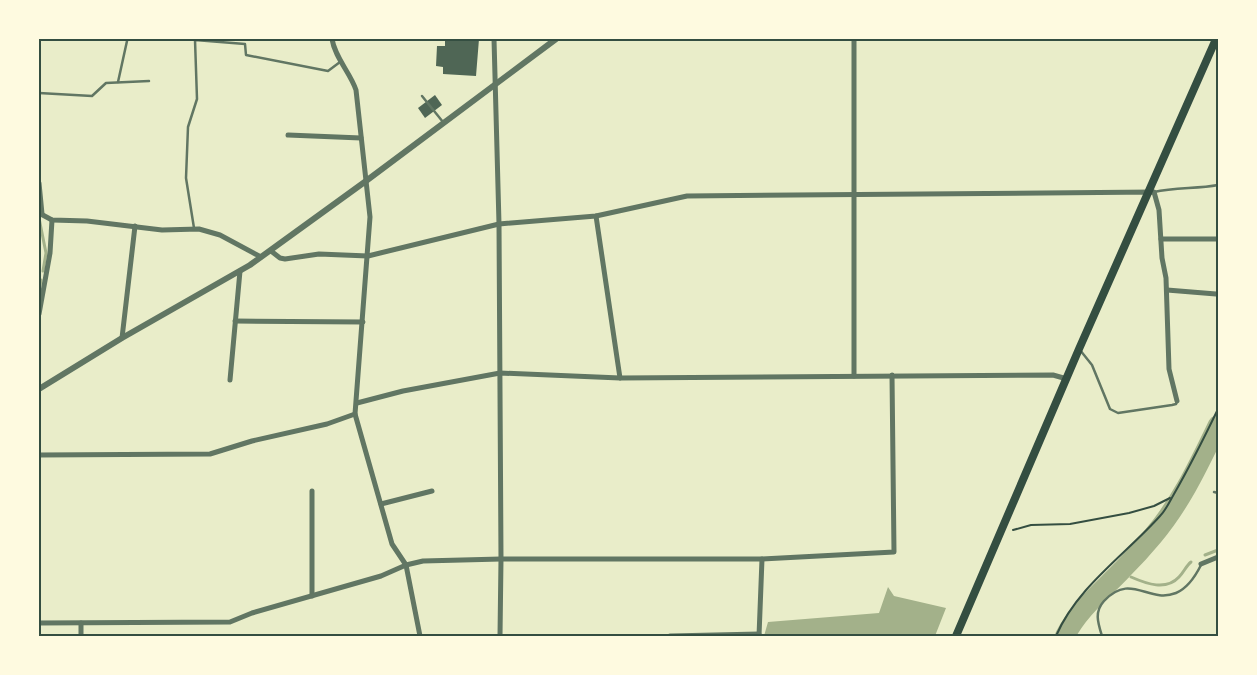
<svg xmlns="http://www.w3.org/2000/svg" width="1257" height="675" font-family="'Archivo Narrow',sans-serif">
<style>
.water{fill:#a3b18a}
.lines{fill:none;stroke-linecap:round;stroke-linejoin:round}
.stream{stroke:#a3b18a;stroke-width:3}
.river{stroke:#a3b18a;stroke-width:20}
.building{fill:#4f6655}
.path{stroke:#344e41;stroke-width:2}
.service{stroke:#617663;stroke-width:2.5}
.minor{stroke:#617663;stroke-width:5}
.tertiary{stroke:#617663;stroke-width:6}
.primary{stroke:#344e41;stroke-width:8}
.neatline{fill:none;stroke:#344e41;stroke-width:2}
</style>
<rect width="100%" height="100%" fill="#e9edc9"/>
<polygon class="water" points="888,587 894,596 946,608 935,636 764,636 768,622 879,613"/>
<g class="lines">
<g class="stream">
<polyline points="39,218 46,253 43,271"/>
<polyline points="39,291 41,280"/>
<polyline points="1205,555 1218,550"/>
<path d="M1131,577C1147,584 1166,591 1179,577C1184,572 1186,566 1191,562"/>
</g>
<path class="river" d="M1065,636C1079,609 1102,591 1122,570C1133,559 1143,548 1153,536C1181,503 1199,464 1218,425"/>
</g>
<g class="building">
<polygon points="445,39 479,39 476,76 443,74 443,67 436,66 437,46 445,46"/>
<polygon points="435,95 442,105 425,118 418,108"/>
</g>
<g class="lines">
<g class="path">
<polyline points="1013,530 1031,525 1070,524 1129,513 1154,506 1170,498"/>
<path d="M1056,636C1077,587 1125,555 1160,516C1166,510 1170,501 1174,494C1190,466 1204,438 1218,409"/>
</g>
<g class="service">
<polyline points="118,82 127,41"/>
<polyline points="39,93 92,96 106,83 149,81"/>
<polyline points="422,96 443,122"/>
<path d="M1154,192C1175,187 1197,189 1218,185"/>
<polyline points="194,228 186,178 188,127 197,99 195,40 245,44 246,55 328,71 340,62"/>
<polyline points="1080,350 1092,365 1110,409 1118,413 1172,405 1176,404 1177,401"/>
<polyline points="1214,492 1218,493"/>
<path d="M1102,636C1098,623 1094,612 1104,601C1131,572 1148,604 1176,593C1188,588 1195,577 1201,565"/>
</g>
<g class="minor">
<path d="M332,39C335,58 350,72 356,90L370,217L355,414L392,544L406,565L420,636"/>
<polyline points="494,39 499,224 501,559 500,636"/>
<polyline points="854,39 854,376"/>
<polyline points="288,135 361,138"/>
<polyline points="39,183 42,214"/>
<polyline points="39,213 52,220 87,221 162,230 199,229 220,235 261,257"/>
<polyline points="596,216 620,378"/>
<polyline points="1161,239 1218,239"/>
<polyline points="271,251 280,258 285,259 319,254 368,256 499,224 596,216 687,196 1154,192 1159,210 1162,258 1166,278 1169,369 1177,401"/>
<polyline points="1167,290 1216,294"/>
<polyline points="39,314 50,253 52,220"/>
<polyline points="235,321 363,322"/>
<polyline points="122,338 135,226"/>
<polyline points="230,380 240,271"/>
<polyline points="357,403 403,391 500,373 620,378 1053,375 1067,379"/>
<polyline points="39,455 210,454 252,441 327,424 355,414"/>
<polyline points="312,491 312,596"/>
<polyline points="381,504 432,491"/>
<polyline points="1201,564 1218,557"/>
<polyline points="39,623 230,622 252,613 381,576 406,565 423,561 501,559 762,559 894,552 892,375"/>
<polyline points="81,623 81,636"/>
<polyline points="670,636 759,634"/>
<polyline points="759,636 762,559"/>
</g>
<polyline class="tertiary" points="39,389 122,338 250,265 366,181 556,39"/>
<polyline class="primary" points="956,636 1079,349 1216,39"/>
</g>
<rect width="1257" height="675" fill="none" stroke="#fefae0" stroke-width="80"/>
<rect x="40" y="40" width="1177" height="595" class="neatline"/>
</svg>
